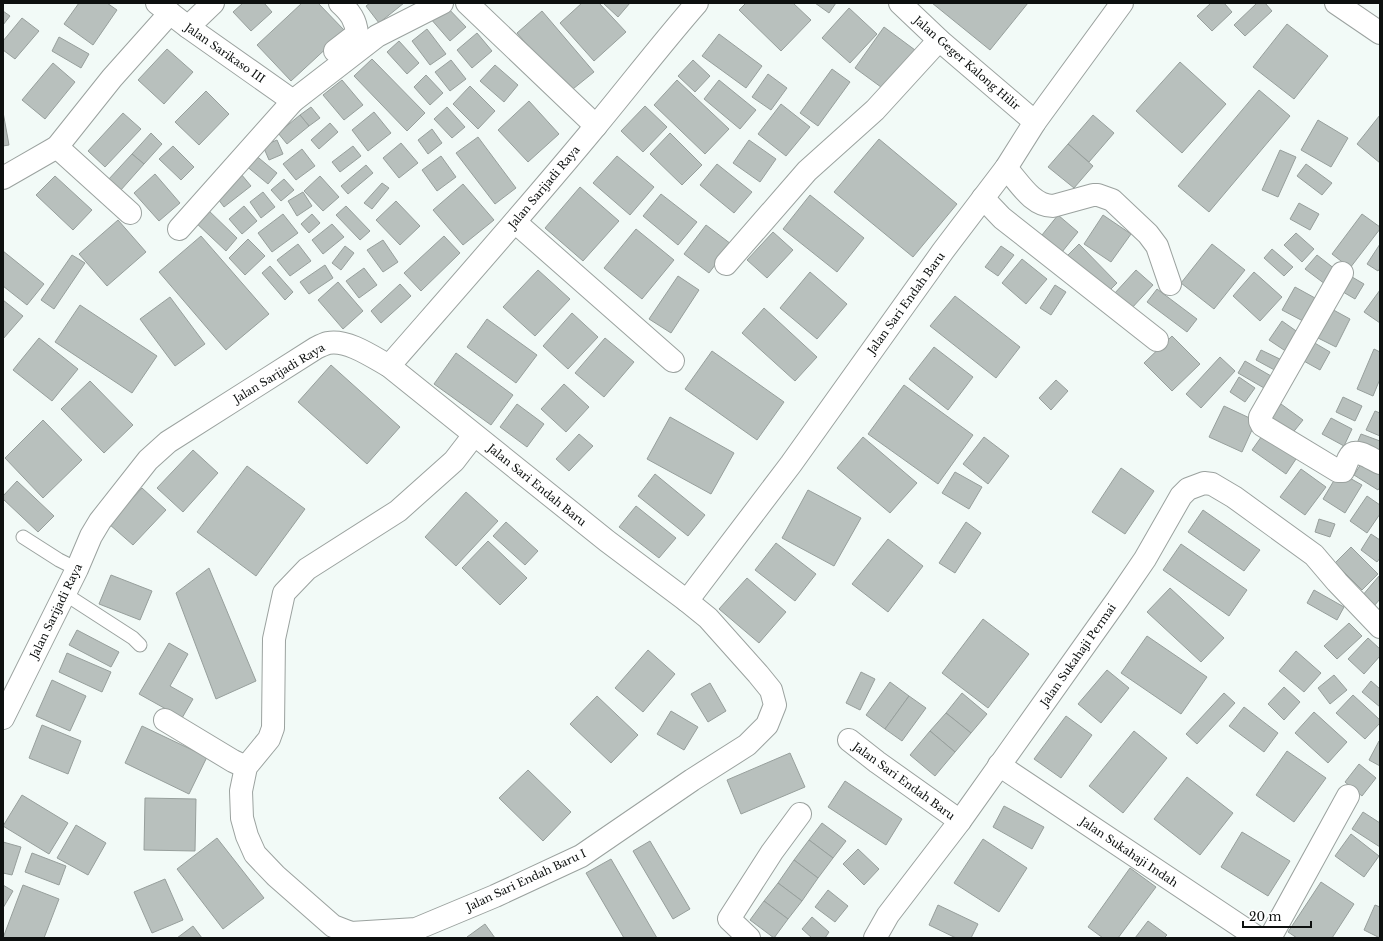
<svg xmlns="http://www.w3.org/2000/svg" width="1383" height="941" font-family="'Libre Baskerville',serif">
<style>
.building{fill:#b8c0bd;stroke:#979f9c}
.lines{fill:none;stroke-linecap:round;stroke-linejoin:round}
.service-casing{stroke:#9ba29f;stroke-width:15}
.minor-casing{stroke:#9ba29f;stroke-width:24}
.secondary-casing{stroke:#9ba29f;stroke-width:24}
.service{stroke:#fff;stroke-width:13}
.minor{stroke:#fff;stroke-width:22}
.secondary{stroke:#fff;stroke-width:22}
.labels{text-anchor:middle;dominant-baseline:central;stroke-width:3;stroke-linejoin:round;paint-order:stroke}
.street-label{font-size:11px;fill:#0d100f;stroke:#fff}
</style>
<rect width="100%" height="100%" fill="#f2faf7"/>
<g class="building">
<polygon points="79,3 107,3 117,10 93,45 64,24"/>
<polygon points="243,3 264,3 272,12 251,31 233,12"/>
<polygon points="302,3 318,3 345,31 291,81 257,45"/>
<polygon points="370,3 404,3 379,23 366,6"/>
<polygon points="582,3 599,3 626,32 594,61 560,23"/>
<polygon points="603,3 630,3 618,17"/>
<polygon points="746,3 793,3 811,20 781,51 739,10"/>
<polygon points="815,3 836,3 829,13"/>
<polygon points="932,3 1028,3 990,50"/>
<polygon points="1211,3 1224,3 1232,12 1212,31 1197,16"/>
<polygon points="1257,3 1265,3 1272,11 1245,36 1234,25"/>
<polygon points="445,5 466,27 450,41 430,18"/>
<polygon points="849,8 877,34 850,63 822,38"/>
<polygon points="3,11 10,16 3,25"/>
<polygon points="542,11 594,72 568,93 517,33"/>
<polygon points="22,18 39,31 15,59 3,50 3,41"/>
<polygon points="1287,24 1328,56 1294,99 1253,67"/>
<polygon points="884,27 915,50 885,90 855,68"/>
<polygon points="427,29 446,54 430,65 412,41"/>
<polygon points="477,33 492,51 472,68 457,50"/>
<polygon points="719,34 762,66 746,88 702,56"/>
<polygon points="59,37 89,54 81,68 52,51"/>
<polygon points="399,41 419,63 407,74 387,52"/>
<polygon points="167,49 193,72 164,104 138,80"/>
<polygon points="372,59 425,113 407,131 354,76"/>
<polygon points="451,60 466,79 450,91 435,72"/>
<polygon points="693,60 710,76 695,92 678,76"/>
<polygon points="1180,62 1226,104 1182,153 1136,111"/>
<polygon points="53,63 75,82 45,119 22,100"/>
<polygon points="495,65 518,85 504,102 480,81"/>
<polygon points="832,69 850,82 818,126 800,113"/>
<polygon points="768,74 787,88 771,110 752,97"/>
<polygon points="426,75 443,93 430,105 414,87"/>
<polygon points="342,80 363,105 344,120 323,95"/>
<polygon points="677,80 729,129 705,154 654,105"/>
<polygon points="719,80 756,110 740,129 704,99"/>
<polygon points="470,86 495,111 478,129 453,104"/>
<polygon points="1259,90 1290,116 1209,212 1178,186"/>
<polygon points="206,91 229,114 199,145 175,122"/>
<polygon points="529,101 559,134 528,162 498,130"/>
<polygon points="781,104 810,127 786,156 758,134"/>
<polygon points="645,106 667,127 643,152 621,131"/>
<polygon points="311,107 320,118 309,126 300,115"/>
<polygon points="447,107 465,127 452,138 434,119"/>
<polygon points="3,112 9,145 3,146"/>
<polygon points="374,112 391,133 368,151 352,130"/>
<polygon points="123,113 141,129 105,167 88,151"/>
<polygon points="300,115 309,126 287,144 278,133"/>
<polygon points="1093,115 1114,133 1089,162 1068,144"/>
<polygon points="1380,115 1380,163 1357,144"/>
<polygon points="1318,120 1348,138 1331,167 1301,150"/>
<polygon points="330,123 338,132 319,149 311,140"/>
<polygon points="432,129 442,143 428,154 418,140"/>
<polygon points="151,133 162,144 144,164 132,154"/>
<polygon points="670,133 702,165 682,185 650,154"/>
<polygon points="478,137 516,188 495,204 456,153"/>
<polygon points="879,139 957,204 913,257 834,192"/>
<polygon points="277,140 283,154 269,160 263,146"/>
<polygon points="749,140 776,159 760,182 733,163"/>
<polygon points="401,143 418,163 399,178 383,158"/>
<polygon points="1068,144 1093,166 1074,188 1048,167"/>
<polygon points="173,146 194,167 181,180 159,159"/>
<polygon points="353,146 361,156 340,172 332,162"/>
<polygon points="302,149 315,166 296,180 283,164"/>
<polygon points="1280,150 1296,157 1278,197 1262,190"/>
<polygon points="132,154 144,164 120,191 108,180"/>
<polygon points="254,154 277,173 268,184 245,165"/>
<polygon points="441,156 456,177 437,191 422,170"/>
<polygon points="617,156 654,187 630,215 593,183"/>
<polygon points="717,164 752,192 734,213 700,185"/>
<polygon points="1306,164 1332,183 1322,195 1297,176"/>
<polygon points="366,165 373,173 348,194 341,186"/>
<polygon points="155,174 180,203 159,221 134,193"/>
<polygon points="241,174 251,186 224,207 215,195"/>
<polygon points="55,176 92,210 73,230 36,195"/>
<polygon points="320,176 339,197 323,211 304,191"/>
<polygon points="284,179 294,190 281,201 271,190"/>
<polygon points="382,183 389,188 372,209 364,203"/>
<polygon points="463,184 494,220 463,245 433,210"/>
<polygon points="580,187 619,221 583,261 545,228"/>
<polygon points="263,192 275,207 261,218 250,202"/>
<polygon points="303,192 312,206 297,216 288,201"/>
<polygon points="661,194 697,222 678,245 643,216"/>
<polygon points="810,195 864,238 837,272 783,229"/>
<polygon points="396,201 420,226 400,245 376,220"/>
<polygon points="1299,203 1319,214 1310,230 1290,219"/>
<polygon points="244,206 257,221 242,234 229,219"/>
<polygon points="346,206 370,231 360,240 336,215"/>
<polygon points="206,208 237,238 226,251 194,221"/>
<polygon points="283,214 298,233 272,252 258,233"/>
<polygon points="312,214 320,223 309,233 301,224"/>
<polygon points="1362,214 1380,227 1380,229 1350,268 1332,254"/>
<polygon points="1058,215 1078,232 1062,252 1042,235"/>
<polygon points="1103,215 1131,234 1111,262 1084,244"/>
<polygon points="118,220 146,252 107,286 79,254"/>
<polygon points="332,224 344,237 323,254 312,240"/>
<polygon points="706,225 731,244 709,273 684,254"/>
<polygon points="636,229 674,260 642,299 604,268"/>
<polygon points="773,232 793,250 767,278 747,260"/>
<polygon points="1296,233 1314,249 1302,262 1284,245"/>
<polygon points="201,236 269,314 226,350 159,272"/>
<polygon points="444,236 460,253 421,291 404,273"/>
<polygon points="248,239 265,256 245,275 229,258"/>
<polygon points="383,240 398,262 383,272 367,250"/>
<polygon points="298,244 311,261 290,276 277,260"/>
<polygon points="1079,244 1117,283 1106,294 1068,255"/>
<polygon points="1212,244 1245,270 1214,309 1181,283"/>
<polygon points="1380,244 1380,268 1378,271 1367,264"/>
<polygon points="345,246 354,253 341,270 332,263"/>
<polygon points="1001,246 1014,255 998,276 985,267"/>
<polygon points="1272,249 1293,267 1284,276 1264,258"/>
<polygon points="3,251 44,284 27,305 3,286"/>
<polygon points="72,255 85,263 54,309 41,300"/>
<polygon points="1317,255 1340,273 1329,287 1305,269"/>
<polygon points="1022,259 1047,279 1026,304 1002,283"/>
<polygon points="325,265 333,278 309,294 300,282"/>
<polygon points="270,266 293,292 285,300 262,273"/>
<polygon points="364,268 377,285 359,298 346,281"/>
<polygon points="538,270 570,299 535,336 503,307"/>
<polygon points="1136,270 1153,285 1131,309 1114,294"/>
<polygon points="810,272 847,304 817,339 780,308"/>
<polygon points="1254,272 1282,297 1260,321 1233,296"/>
<polygon points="1347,274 1364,284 1355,299 1338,289"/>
<polygon points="678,276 699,290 671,333 649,319"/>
<polygon points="338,282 363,311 343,329 318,300"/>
<polygon points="400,284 411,296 381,323 371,311"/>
<polygon points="1055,285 1066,292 1051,315 1040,308"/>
<polygon points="1295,287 1315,298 1303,321 1282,310"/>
<polygon points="1157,289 1197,319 1187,332 1147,302"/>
<polygon points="1380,290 1380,323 1364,312"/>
<polygon points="955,296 1020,347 996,378 930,326"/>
<polygon points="170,297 205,344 175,366 140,319"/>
<polygon points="3,300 23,316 3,339"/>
<polygon points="80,305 157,356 132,393 55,342"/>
<polygon points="1328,307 1350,319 1336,347 1314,336"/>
<polygon points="764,308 817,357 795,381 742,333"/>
<polygon points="572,313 598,337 568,369 543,346"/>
<polygon points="487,319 537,355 516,383 467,347"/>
<polygon points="1282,321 1299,333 1287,352 1269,340"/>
<polygon points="1172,336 1200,364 1172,391 1144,363"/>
<polygon points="39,338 78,369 52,401 13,370"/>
<polygon points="605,338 634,362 604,397 575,373"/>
<polygon points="1313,342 1330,352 1320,370 1302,360"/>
<polygon points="934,347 973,377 948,410 909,379"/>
<polygon points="1374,349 1380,352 1380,379 1373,396 1357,389"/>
<polygon points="1261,350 1286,362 1280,373 1256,360"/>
<polygon points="712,351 784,402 757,440 685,389"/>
<polygon points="456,353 513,395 491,425 434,384"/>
<polygon points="1220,357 1235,371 1201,408 1186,394"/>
<polygon points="1245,361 1278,380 1271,392 1238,373"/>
<polygon points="331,365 400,427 367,464 298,402"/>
<polygon points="1239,377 1255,388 1245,402 1230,392"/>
<polygon points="1056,380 1068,391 1051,410 1039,398"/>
<polygon points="90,381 133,425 104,453 61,409"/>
<polygon points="564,384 589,407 566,432 541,409"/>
<polygon points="904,385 973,435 938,484 868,434"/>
<polygon points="1343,397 1362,406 1355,421 1336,412"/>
<polygon points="517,404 544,424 527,447 500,427"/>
<polygon points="1281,404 1303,420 1291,435 1269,419"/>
<polygon points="1224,406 1256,421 1242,452 1209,437"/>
<polygon points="1375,411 1380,413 1380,436 1366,430"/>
<polygon points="670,417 734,453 711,494 647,459"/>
<polygon points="1331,418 1352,429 1344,446 1322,434"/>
<polygon points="43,420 82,460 43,498 5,458"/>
<polygon points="1264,433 1298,456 1286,474 1252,450"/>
<polygon points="579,434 593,446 569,471 556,459"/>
<polygon points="1361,434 1380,441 1380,461 1354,450"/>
<polygon points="863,437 917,483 890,513 837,468"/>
<polygon points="984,437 1009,456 988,484 963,464"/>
<polygon points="193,450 218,473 183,512 157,488"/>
<polygon points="1364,459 1380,469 1380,487 1378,490 1354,475"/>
<polygon points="247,466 305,509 256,576 197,532"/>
<polygon points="1121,468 1154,491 1125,534 1092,512"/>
<polygon points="1301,469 1326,487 1305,515 1280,497"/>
<polygon points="955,472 982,487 969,509 942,493"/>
<polygon points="1339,472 1362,485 1345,513 1323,499"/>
<polygon points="655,474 705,515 688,536 638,496"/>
<polygon points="17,481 54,516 38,532 3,499 3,496"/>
<polygon points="142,488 166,510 133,545 109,524"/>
<polygon points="808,490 861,518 834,566 782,538"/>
<polygon points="466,492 498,521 456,566 425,537"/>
<polygon points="1367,496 1380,505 1380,514 1367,533 1350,521"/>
<polygon points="636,506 676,538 659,558 619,527"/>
<polygon points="1203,510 1260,550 1244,571 1188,532"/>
<polygon points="1319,519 1335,524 1330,537 1315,532"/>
<polygon points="506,522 538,551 525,565 493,536"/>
<polygon points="966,522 981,533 955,573 939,563"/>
<polygon points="1371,534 1380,540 1380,558 1377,562 1361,550"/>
<polygon points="888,539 923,566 888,612 852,584"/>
<polygon points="488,541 527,578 500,605 462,568"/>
<polygon points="776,543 816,574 795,601 755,570"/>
<polygon points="1181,544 1247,590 1229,616 1163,570"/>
<polygon points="1351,547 1378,574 1362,590 1335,563"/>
<polygon points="209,568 256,681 216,699 176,593"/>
<polygon points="111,575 152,591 140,620 99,604"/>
<polygon points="1379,576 1380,599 1374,606 1362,596"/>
<polygon points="747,578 786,612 759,643 719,609"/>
<polygon points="1170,588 1224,638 1201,662 1147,612"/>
<polygon points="1314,590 1344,607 1337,620 1307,603"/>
<polygon points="983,619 1029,654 988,708 942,673"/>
<polygon points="1349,623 1362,636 1337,659 1324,646"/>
<polygon points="77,630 119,652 111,667 69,645"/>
<polygon points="1147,636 1207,677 1181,714 1121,673"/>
<polygon points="1368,638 1380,649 1380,656 1364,674 1348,659"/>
<polygon points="169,643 188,654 170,686 193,699 182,718 139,694"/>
<polygon points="648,650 675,674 643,712 615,688"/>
<polygon points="1296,651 1321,673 1304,692 1279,671"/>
<polygon points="67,653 111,672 102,692 59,672"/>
<polygon points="1107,670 1129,688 1101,723 1078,704"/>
<polygon points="861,672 875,679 860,710 846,703"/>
<polygon points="1334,675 1347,690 1330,704 1318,688"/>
<polygon points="52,680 86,696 70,731 36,716"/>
<polygon points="1371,681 1380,689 1380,707 1362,692"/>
<polygon points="890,682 909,696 885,729 866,715"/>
<polygon points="710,683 726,711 708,722 691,694"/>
<polygon points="1284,687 1300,702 1284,720 1268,704"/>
<polygon points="962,693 987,714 971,733 946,713"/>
<polygon points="1224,693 1235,703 1197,744 1186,734"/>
<polygon points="1353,695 1380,720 1380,723 1365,739 1336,713"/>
<polygon points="597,696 638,735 611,763 570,724"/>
<polygon points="909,696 926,708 902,741 885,729"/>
<polygon points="1244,707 1278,733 1264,752 1229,726"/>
<polygon points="671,711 698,727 684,750 657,734"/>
<polygon points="1314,712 1347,742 1328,763 1295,733"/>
<polygon points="946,713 971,733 955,752 930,731"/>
<polygon points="1066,716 1092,735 1061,778 1034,759"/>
<polygon points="42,725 81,741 68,774 29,758"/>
<polygon points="142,726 207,757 189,794 125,763"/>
<polygon points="930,731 955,752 935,776 910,755"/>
<polygon points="1134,731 1167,758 1123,813 1089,786"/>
<polygon points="1379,741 1380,741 1380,766 1369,760"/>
<polygon points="1287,751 1326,778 1294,822 1256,795"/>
<polygon points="790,753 805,787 741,814 727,780"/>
<polygon points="1359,764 1376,778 1362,796 1345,782"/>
<polygon points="528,770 571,812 543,841 499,798"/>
<polygon points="1187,777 1233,813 1200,855 1154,819"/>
<polygon points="845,781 902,819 886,845 828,807"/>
<polygon points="22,795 68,823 49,854 3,826"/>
<polygon points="145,798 196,799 195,851 144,850"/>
<polygon points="1004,806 1044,827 1032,849 993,827"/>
<polygon points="1363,812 1380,823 1380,847 1352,829"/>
<polygon points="822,823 846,841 833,858 809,840"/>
<polygon points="76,825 106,843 88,875 57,858"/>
<polygon points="1242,832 1290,861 1268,896 1221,867"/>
<polygon points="1351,834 1379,856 1364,877 1335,856"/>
<polygon points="217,838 264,898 223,929 177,869"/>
<polygon points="983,839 1027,868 999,912 954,883"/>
<polygon points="809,840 833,858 818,878 794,860"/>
<polygon points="650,841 690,909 673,919 633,851"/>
<polygon points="3,842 21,847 12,875 3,873"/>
<polygon points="858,849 879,869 864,885 843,864"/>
<polygon points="32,853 66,866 59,885 25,872"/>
<polygon points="611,859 657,938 624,938 586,873"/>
<polygon points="794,860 818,878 802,901 778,883"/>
<polygon points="1130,868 1156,887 1118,938 1103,938 1088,927"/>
<polygon points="165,879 183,920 152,933 134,892"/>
<polygon points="1321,882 1354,904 1332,938 1297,938 1288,932"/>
<polygon points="778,883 802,901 788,919 764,901"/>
<polygon points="3,885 13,891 3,908"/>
<polygon points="23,885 59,899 44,938 3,938"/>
<polygon points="828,890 848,906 835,922 815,907"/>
<polygon points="764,901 788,919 774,938 750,920"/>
<polygon points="938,905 978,924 971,938 956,938 929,925"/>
<polygon points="1375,905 1380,907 1380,938 1364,930"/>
<polygon points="812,917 829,932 825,938 812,938 802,929"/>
<polygon points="1148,921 1167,935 1164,938 1135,938"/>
<polygon points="485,924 495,938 468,938 467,937"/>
<polygon points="193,926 202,938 177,938"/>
</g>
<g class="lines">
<defs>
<g id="service">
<polyline points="23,537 59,560 77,569"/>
<polyline points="65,594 133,638 140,645"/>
</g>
<g id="minor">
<polyline points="157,3 188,27 293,101"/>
<polyline points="467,3 596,126"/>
<polyline points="188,27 213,3"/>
<path d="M335,51L357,34C356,20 350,12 340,3"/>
<polyline points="57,147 130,213"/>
<path d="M1006,168C1019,182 1032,206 1053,206L1093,195H1098L1112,200L1148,234L1157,246L1170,284"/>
<polyline points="3,178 57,147 112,78 170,13"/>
<polyline points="983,198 1002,218 1157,340"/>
<polyline points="515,222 673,361"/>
<polyline points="179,229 293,101 377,36 442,3"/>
<polyline points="726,264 807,171 875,110 939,40"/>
<path d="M1342,273L1260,417V421L1262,425L1338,471H1343C1346,466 1347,460 1350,456C1356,447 1373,460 1380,463"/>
<polyline points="474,435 454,461 398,511 307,569 284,593 274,639 273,728 269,739 246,767 241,791 242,818 247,836 255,854 276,876 333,926 351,933 416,929 495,896 581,856 692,780 747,745 767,725 775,705 771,690 758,674 708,618 687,601"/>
<polyline points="165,720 233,761 246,767"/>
<polyline points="849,740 877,762 960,821"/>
<polyline points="999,765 1258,938"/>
<polyline points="749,938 729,919 772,852 800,814"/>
<polyline points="875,938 888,915 960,821 1117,600 1145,559 1181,496 1188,489 1204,483 1212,484 1234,497 1314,555 1337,582 1380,627"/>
<polyline points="1270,938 1348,796"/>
</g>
<g id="secondary">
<polyline points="900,3 939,40 1035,122"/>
<polyline points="1336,3 1380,33"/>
<path d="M389,366C458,287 528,208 595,127C629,86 662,43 697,3"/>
<path d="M3,718L77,569L91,536L100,521L148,460L168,442L316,348C320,346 324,344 328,343C347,339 373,357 389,366L607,541L687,601L791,464L943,251L1006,168L1035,122L1122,3"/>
</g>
</defs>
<use href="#service" class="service-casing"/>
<use href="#minor" class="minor-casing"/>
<use href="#secondary" class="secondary-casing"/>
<use href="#service" class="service"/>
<use href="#minor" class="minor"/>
<use href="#secondary" class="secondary"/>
</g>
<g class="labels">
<g class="street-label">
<text transform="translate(225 53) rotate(35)">Jalan Sarikaso III</text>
<text transform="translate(967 63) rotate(41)">Jalan Geger Kalong Hilir</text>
<text transform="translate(544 187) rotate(-50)">Jalan Sarijadi Raya</text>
<text transform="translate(906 303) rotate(-54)">Jalan Sari Endah Baru</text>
<text transform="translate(279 373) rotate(-31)">Jalan Sarijadi Raya</text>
<text transform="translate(537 485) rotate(39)">Jalan Sari Endah Baru</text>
<text transform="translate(56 611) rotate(-64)">Jalan Sarijadi Raya</text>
<text transform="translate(1078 655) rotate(-55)">Jalan Sukahaji Permai</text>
<text transform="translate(904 781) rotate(36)">Jalan Sari Endah Baru</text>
<text transform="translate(1129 852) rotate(34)">Jalan Sukahaji Indah</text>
<text transform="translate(526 880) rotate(-25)">Jalan Sari Endah Baru I</text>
</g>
</g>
<rect width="1383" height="941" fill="none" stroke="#0d100f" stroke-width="8"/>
<path d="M1243 921v6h68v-6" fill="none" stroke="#0d100f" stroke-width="2"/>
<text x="1249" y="921" font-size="12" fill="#0d100f" stroke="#ffffff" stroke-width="3" paint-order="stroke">20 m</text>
</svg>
